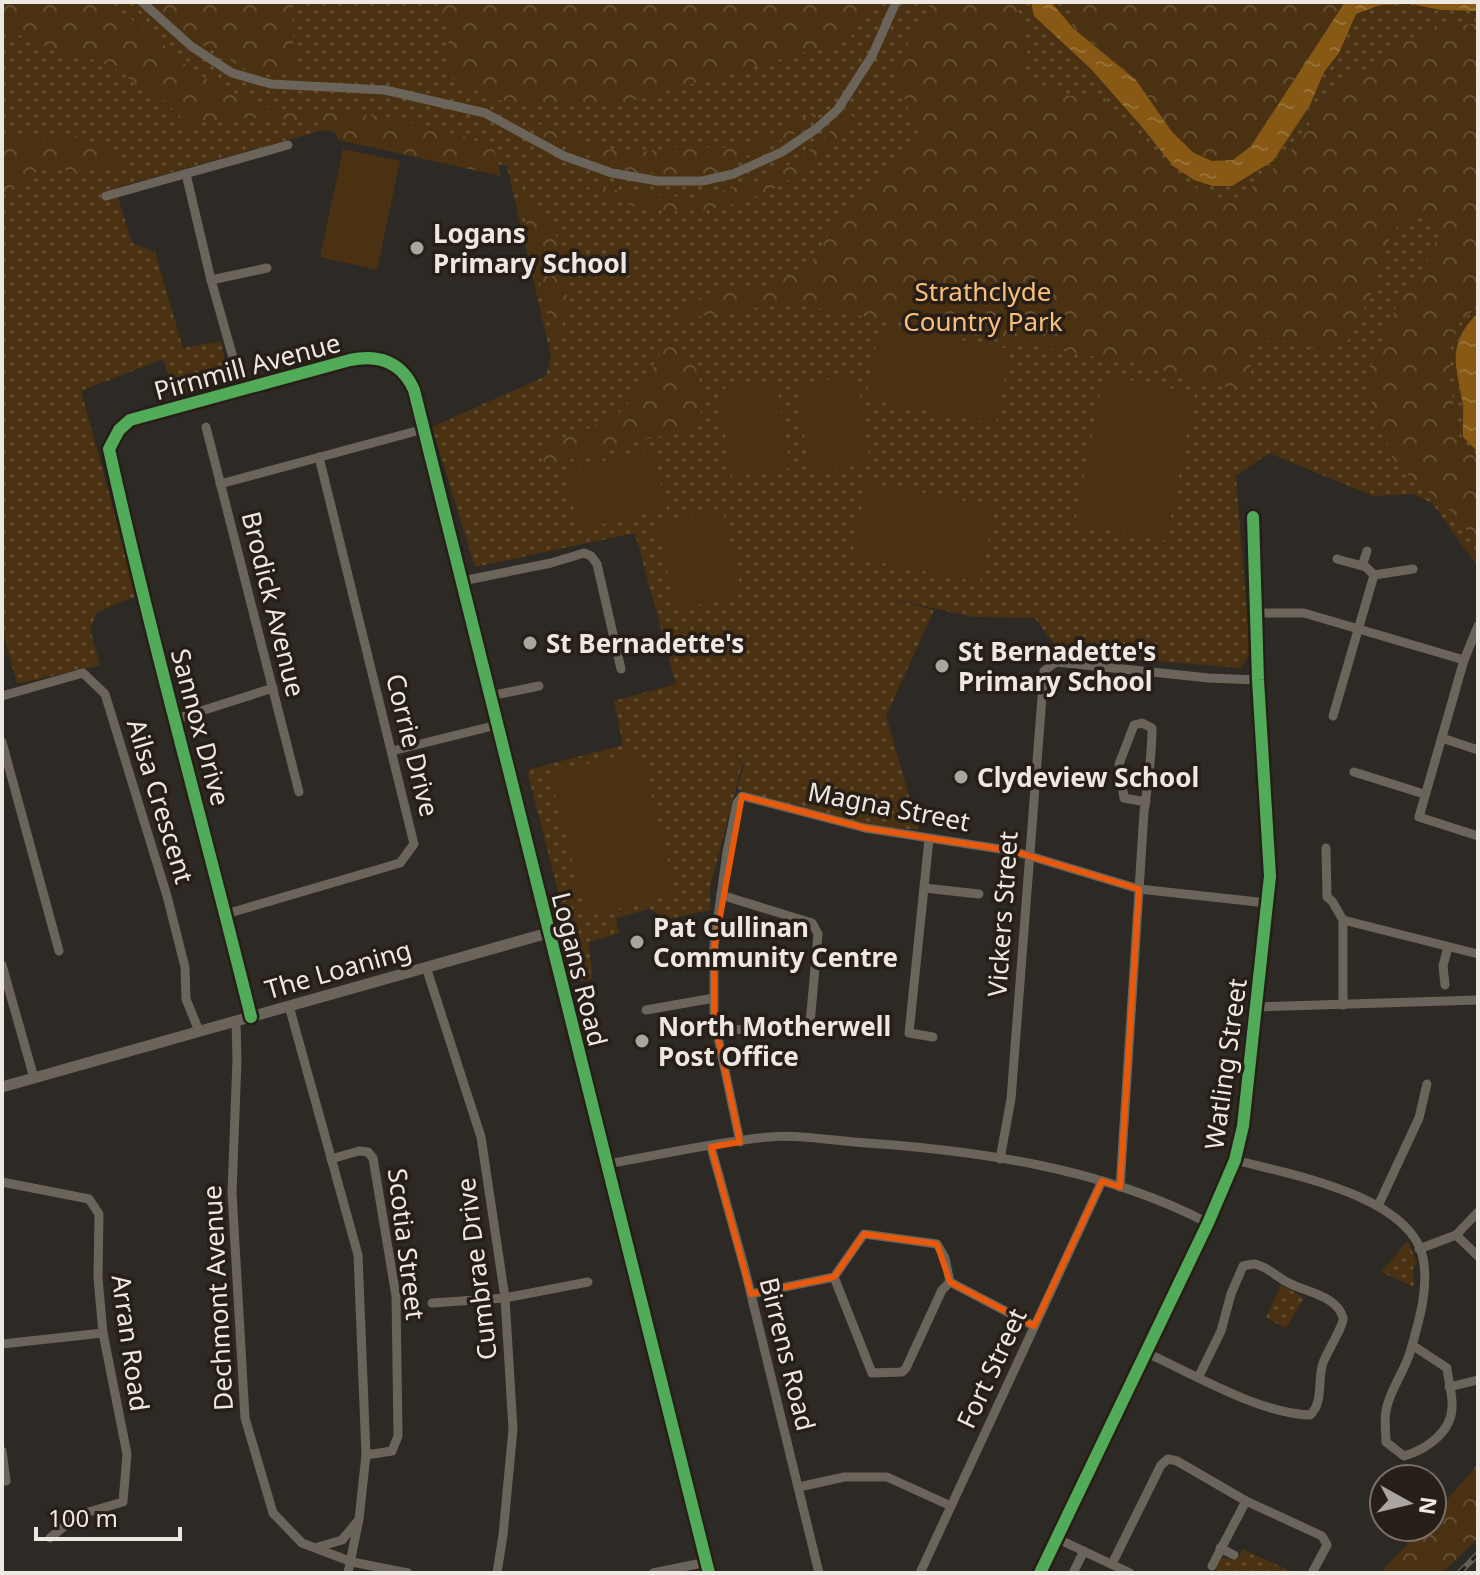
<svg xmlns="http://www.w3.org/2000/svg" width="1480" height="1575" font-family="'Noto Sans',sans-serif">
<style>
.grass{fill:url(#grass-dots)}
.forest{fill:url(#forest-crowns)}
.pitch{fill:#4a3111}
.water{fill:url(#water-ripples)}
.lines{fill:none;stroke-linecap:round;stroke-linejoin:round}
.minor{stroke:#6b645b;stroke-width:9}
.tertiary{stroke:#6b645b;stroke-width:11}
.rail-casing{stroke:#635f59;stroke-width:6}
.rail{stroke:#271f17;stroke-width:3;stroke-dasharray:9;stroke-linecap:butt}
.cycleway-casing{stroke:#271f17;stroke-width:17}
.cycleway{stroke:#51ab58;stroke-width:12}
.marked{fill:none;stroke:#e8590c;stroke-width:6;stroke-linejoin:round}
.poi-dot{fill:#aaa5a0;stroke:#271f17;stroke-width:3}
.labels{text-anchor:middle;dominant-baseline:central;stroke-width:7;stroke-linejoin:round;paint-order:stroke}
.poi-label{font-size:26px;font-weight:bold;fill:#eee8e2;stroke:#271f17;text-anchor:start}
.park-label{font-size:26px;fill:#fac07b;stroke:#271f17}
.street-label{font-size:26px;fill:#eee8e2;stroke:#271f17}
</style>
<defs>
<pattern id="grass-dots" width="8" height="8" patternUnits="userSpaceOnUse" patternTransform="scale(2)"><rect width="8" height="8" fill="#4a3111"/><path d="M2 2h.1M6 6h.1" fill="none" stroke="#644f33" stroke-width="1.8" stroke-linecap="round"/></pattern>
<pattern id="forest-crowns" width="20" height="18" patternUnits="userSpaceOnUse" patternTransform="scale(2)"><rect width="20" height="18" fill="#4a3111"/><path d="M2 6a3 3 0 1 1 6 0M12 15a3 3 0 1 1 6 0" fill="none" stroke="#644f33"/></pattern>
<pattern id="water-ripples" width="26" height="14" patternUnits="userSpaceOnUse" patternTransform="scale(2)"><rect width="26" height="14" fill="#875915"/><path d="M2 4q2-2 4 0t4 0M15 11q2-2 4 0t4 0" fill="none" stroke="#987137"/></pattern>
</defs>
<rect width="100%" height="100%" fill="#2d2924"/>
<g class="grass">
<polygon points="2,2 1478,2 1478,567 1432,503 1413,494 1373,496 1269,453 1236,476 1250,654 1241,668 1061,653 1035,618 973,617 885,597 934,610 886,716 919,830 865,825 807,811 737,789 744,765 734,751 742,765 710,887 710,910 668,919 649,909 616,918 619,933 588,943 592,970 591,980 581,981 527,770 623,745 614,701 676,684 635,533 475,567 432,427 546,376 551,356 507,166 324,130 115,188 132,243 155,252 183,348 221,341 229,382 175,396 163,359 81,391 137,596 97,612 90,629 100,665 17,684 2,629"/>
<polygon points="1408,1241 1417,1263 1413,1267 1414,1287 1381,1272"/>
<polygon points="1281,1285 1304,1298 1286,1328 1266,1318"/>
<polygon points="1242,1549 1295,1573 1221,1573 1215,1570 1222,1558 1238,1559"/>
</g>
<g class="forest">
<path d="M2,2H101L117,9L155,37L195,73L232,93L271,108L388,117L470,138L494,149L501,176L339,140L330,124C278,118 228,112 178,129L181,117L163,100L143,92L122,72L98,61L60,52L2,28Z"/>
<path d="M152,2H293C290,27 296,50 294,75L241,68L215,48L194,41Z"/>
<polygon points="439,2 872,2 849,40 628,102 545,106 492,99 448,76 449,26"/>
<path d="M932,2H1016L1029,48L1019,72C1053,89 1063,102 1102,94L1139,143L1170,175L1202,191L1222,198L1238,197L1264,178L1293,148L1322,105L1354,74L1376,67L1389,51L1430,27L1478,24V305L1459,324L1451,346L1449,376L1459,436L1478,462V545L1455,515L1394,462L1370,398L1369,368L1384,339L1399,299L1424,267L1441,230L1424,215L1400,223L1386,245L1370,297L1348,340L1327,352L1277,339L1246,345L1251,369V387C1216,389 1184,380 1151,366L787,303L676,320L689,305L721,291L769,285L809,266L836,221L879,174L899,160L919,135L893,70Z"/>
<path d="M1073,2H1345L1251,146C1245,151 1238,158 1231,160C1184,172 1161,108 1136,81C1119,61 1095,45 1073,29L1069,4Z"/>
<polygon points="828,106 798,132 711,173 692,176 623,170 535,133 531,121 607,150 643,152 683,146 722,148 753,143"/>
<path d="M858,110C854,117 851,126 847,133C841,142 828,150 819,158C756,214 656,231 583,184L621,191L690,198L751,184L799,160L841,122Z"/>
<polygon points="75,136 117,151 120,165 74,173 53,165 30,175 2,196 2,138 49,139"/>
<path d="M517,184C527,196 541,208 549,222C572,261 572,306 555,347Z"/>
<path d="M666,343C702,353 704,389 700,422L674,434L644,439L616,449L560,462L543,463L540,448L616,417L644,385Z"/>
<polygon points="1478,1464 1478,1538 1442,1573 1380,1573 1423,1527 1432,1527 1432,1517"/>
</g>
<g class="pitch">
<polygon points="343,149 400,161 377,270 320,257"/>
<polygon points="880,325 1010,349 996,424 866,399"/>
<polygon points="857,375 870,464 810,473 797,384"/>
<polygon points="1104,375 1195,393 1166,541 1075,524"/>
<polygon points="776,381 790,468 732,477 718,390"/>
<polygon points="652,449 667,508 579,530 564,471"/>
<polygon points="867,482 995,507 980,582 852,557"/>
<polygon points="722,508 742,594 677,610 656,523"/>
<polygon points="640,750 676,894 587,917 550,774"/>
</g>
<g class="water">
<polygon points="1031,2 1051,2 1074,29 1136,80 1172,132 1194,153 1212,161 1233,160 1251,146 1345,2 1478,2 1478,11 1441,10 1411,4 1380,5 1356,14 1339,53 1324,72 1310,105 1273,161 1232,186 1213,186 1194,180 1173,166 1142,127 1091,69 1034,16"/>
<path d="M1478,313V452L1463,437C1462,426 1464,415 1463,405C1457,365 1445,346 1478,313Z"/>
</g>
<g class="lines">
<g class="minor">
<polyline points="142,2 191,46 232,73 271,84 385,90 485,113 564,156 612,173 658,181 702,181 733,174 782,152 816,129 838,109 872,56 896,2"/>
<polyline points="186,174 211,280 242,389"/>
<polyline points="106,196 288,145"/>
<polyline points="211,280 267,268"/>
<polyline points="206,427 299,792"/>
<polyline points="220,484 424,429"/>
<polyline points="1337,559 1366,567 1374,575"/>
<polyline points="1362,566 1367,551"/>
<polyline points="462,581 551,563 584,553 591,556 597,564 621,669"/>
<polyline points="1256,613 1304,613 1464,660 1419,817 1478,836"/>
<polyline points="1464,660 1478,626"/>
<polyline points="2,696 83,673 105,694 167,896 185,967 186,999 199,1031"/>
<polyline points="490,696 539,686"/>
<polyline points="1333,716 1374,575 1413,569"/>
<polyline points="176,719 273,688"/>
<polyline points="1442,738 1478,750"/>
<polyline points="2,742 59,951"/>
<polyline points="392,751 497,725"/>
<polyline points="1354,772 1424,794"/>
<polyline points="929,839 909,1033 933,1037"/>
<polyline points="1326,848 1327,897 1332,901 1343,920 1478,954"/>
<polyline points="924,888 979,894"/>
<polyline points="226,914 400,863 414,844 319,457"/>
<polyline points="2,965 34,1078"/>
<polyline points="426,967 481,1137 505,1298 513,1429 503,1535 497,1573"/>
<polyline points="1445,985 1443,966 1448,947"/>
<polyline points="1343,1005 1343,920"/>
<polyline points="289,1006 358,1255 366,1455 359,1519 348,1573"/>
<polyline points="1256,1007 1478,1000"/>
<polyline points="646,1010 714,998"/>
<path d="M251,1017C204,827 151,639 109,449L119,430L130,420L364,358C387,357 404,368 414,390L548,933"/>
<polyline points="236,1021 237,1060 232,1192 245,1418 273,1513 302,1543 352,1562 408,1573"/>
<polyline points="716,1029 804,1031 810,1024 818,934 812,923 721,895"/>
<polyline points="740,1142 714,1018 714,945 727,852 737,803 742,796 865,828 1013,851 1139,889 1267,903"/>
<polyline points="711,1147 745,1270 819,1573"/>
<polyline points="331,1159 359,1151 368,1152 373,1158 396,1296 398,1436 392,1451 366,1455"/>
<polyline points="1000,1159 1011,1099 1044,671 1056,662 1209,678 1258,680"/>
<path d="M1235,1160C1288,1174 1410,1195 1423,1258C1429,1288 1419,1321 1411,1349C1406,1370 1389,1390 1386,1411C1384,1421 1386,1432 1386,1442L1404,1456C1425,1450 1451,1433 1452,1408C1453,1395 1448,1380 1447,1368L1412,1345"/>
<path d="M607,1164C660,1155 715,1142 769,1137C796,1134 827,1140 854,1142C974,1150 1101,1167 1208,1223"/>
<polyline points="2,1182 89,1199 99,1214 98,1278 103,1333 127,1454 123,1502 78,1515 50,1538"/>
<path d="M1120,1187L1144,812C1148,784 1152,756 1152,728L1142,723L1134,725L1119,764L1124,798L1146,802"/>
<polyline points="1378,1206 1419,1118 1427,1084"/>
<polyline points="1456,1235 1478,1256"/>
<polyline points="1419,1249 1456,1235 1478,1212"/>
<polyline points="834,1277 872,1373 902,1372 906,1368 942,1290 950,1282"/>
<polyline points="751,1294 834,1277 864,1234 937,1244 945,1258 950,1282 1034,1326"/>
<polyline points="432,1303 505,1298 588,1282"/>
<polyline points="2,1344 103,1333"/>
<path d="M1145,1352C1191,1373 1260,1414 1310,1415C1324,1403 1317,1379 1323,1363C1326,1353 1344,1326 1343,1318C1337,1295 1304,1292 1287,1282C1277,1277 1266,1266 1255,1264C1250,1264 1248,1265 1243,1266L1231,1294L1221,1331L1199,1376"/>
<polyline points="1449,1387 1478,1380"/>
<polyline points="2,1451 6,1481"/>
<polyline points="799,1487 844,1477 887,1477 951,1506"/>
<polyline points="1056,1538 1130,1573"/>
<polyline points="318,1547 342,1540 357,1522"/>
<polyline points="1220,1548 1234,1555"/>
<polyline points="1112,1564 1161,1465 1168,1459 1177,1461 1246,1501 1322,1536 1327,1545 1312,1573"/>
<polyline points="1212,1566 1246,1501"/>
<polyline points="653,1573 707,1562"/>
<polyline points="920,1573 1102,1181"/>
<polyline points="1040,1573 1208,1223 1235,1160 1243,1126 1270,876 1258,680 1253,517"/>
<polyline points="1073,1573 1084,1551"/>
</g>
<polyline class="tertiary" points="2,1087 548,933 709,1573"/>
<defs>
<polyline id="rail" points="1459,1573 1478,1554"/>
</defs>
<use href="#rail" class="rail-casing"/>
<use href="#rail" class="rail"/>
<defs>
<g id="cycleway">
<path d="M251,1017C204,827 151,639 109,449L119,430L130,420L350,360C379,354 402,362 414,390L709,1573"/>
<polyline points="1040,1573 1208,1223 1235,1160 1243,1126 1270,876 1258,680 1253,517"/>
</g>
</defs>
<use href="#cycleway" class="cycleway-casing"/>
<use href="#cycleway" class="cycleway"/>
</g>
<path class="marked" d="M742,796L865,828L1013,851L1139,889L1120,1187L1102,1181L1034,1326L950,1282L937,1244L864,1234L834,1277L751,1294L711,1147L740,1142L714,1018V950Z"/>
<g class="poi-dot">
<circle cx="417" cy="248" r="8"/>
<circle cx="530" cy="643" r="8"/>
<circle cx="942" cy="666" r="8"/>
<circle cx="961" cy="777" r="8"/>
<circle cx="637" cy="942" r="8"/>
<circle cx="642" cy="1041" r="8"/>
</g>
<g class="labels">
<g class="poi-label">
<text x="433" y="233">Logans<tspan x="433" dy="30">Primary School</tspan></text>
<text x="546" y="643">St Bernadette's</text>
<text x="958" y="651">St Bernadette's<tspan x="958" dy="30">Primary School</tspan></text>
<text x="977" y="777">Clydeview School</text>
<text x="653" y="927">Pat Cullinan<tspan x="653" dy="30">Community Centre</tspan></text>
<text x="658" y="1026">North Motherwell<tspan x="658" dy="30">Post Office</tspan></text>
</g>
<g class="park-label">
<text x="983" y="291">Strathclyde<tspan x="983" dy="30">Country Park</tspan></text>
</g>
<g class="street-label">
<text transform="translate(247 366) rotate(-15)">Pirnmill Avenue</text>
<text transform="translate(274 604) rotate(76)">Brodick Avenue</text>
<text transform="translate(201 727) rotate(75)">Sannox Drive</text>
<text transform="translate(413 745) rotate(76)">Corrie Drive</text>
<text transform="translate(161 801) rotate(73)">Ailsa Crescent</text>
<text transform="translate(889 806) rotate(11)">Magna Street</text>
<text transform="translate(1002 914) rotate(-86)">Vickers Street</text>
<text transform="translate(338 969) rotate(-16)">The Loaning</text>
<text transform="translate(580 969) rotate(76)">Logans Road</text>
<text transform="translate(1225 1064) rotate(-82)">Watling Street</text>
<text transform="translate(407 1244) rotate(83)">Scotia Street</text>
<text transform="translate(476 1269) rotate(-97)">Cumbrae Drive</text>
<text transform="translate(217 1298) rotate(-93)">Dechmont Avenue</text>
<text transform="translate(131 1343) rotate(82)">Arran Road</text>
<text transform="translate(788 1354) rotate(76)">Birrens Road</text>
<text transform="translate(991 1368) rotate(-65)">Fort Street</text>
</g>
</g>
<rect width="1480" height="1575" fill="none" stroke="#eee8e2" stroke-width="8"/>
<g transform="translate(1408 1503) rotate(98)"><circle r="38" fill="#271f17" stroke="#776f68" stroke-width="2"/>
<path d="M0-6L14 30L0 20L-14 30Z" fill="#aaa5a0"/>
<text y="-12" font-size="22" font-weight="bold" text-anchor="middle" fill="#eee8e2">N</text>
</g>
<path d="M36 1527v12h144v-12" fill="none" stroke="#eee8e2" stroke-width="4"/>
<text x="48" y="1527" font-size="24" fill="#eee8e2" stroke="#271f17" stroke-width="6" paint-order="stroke">100 m</text>
</svg>
